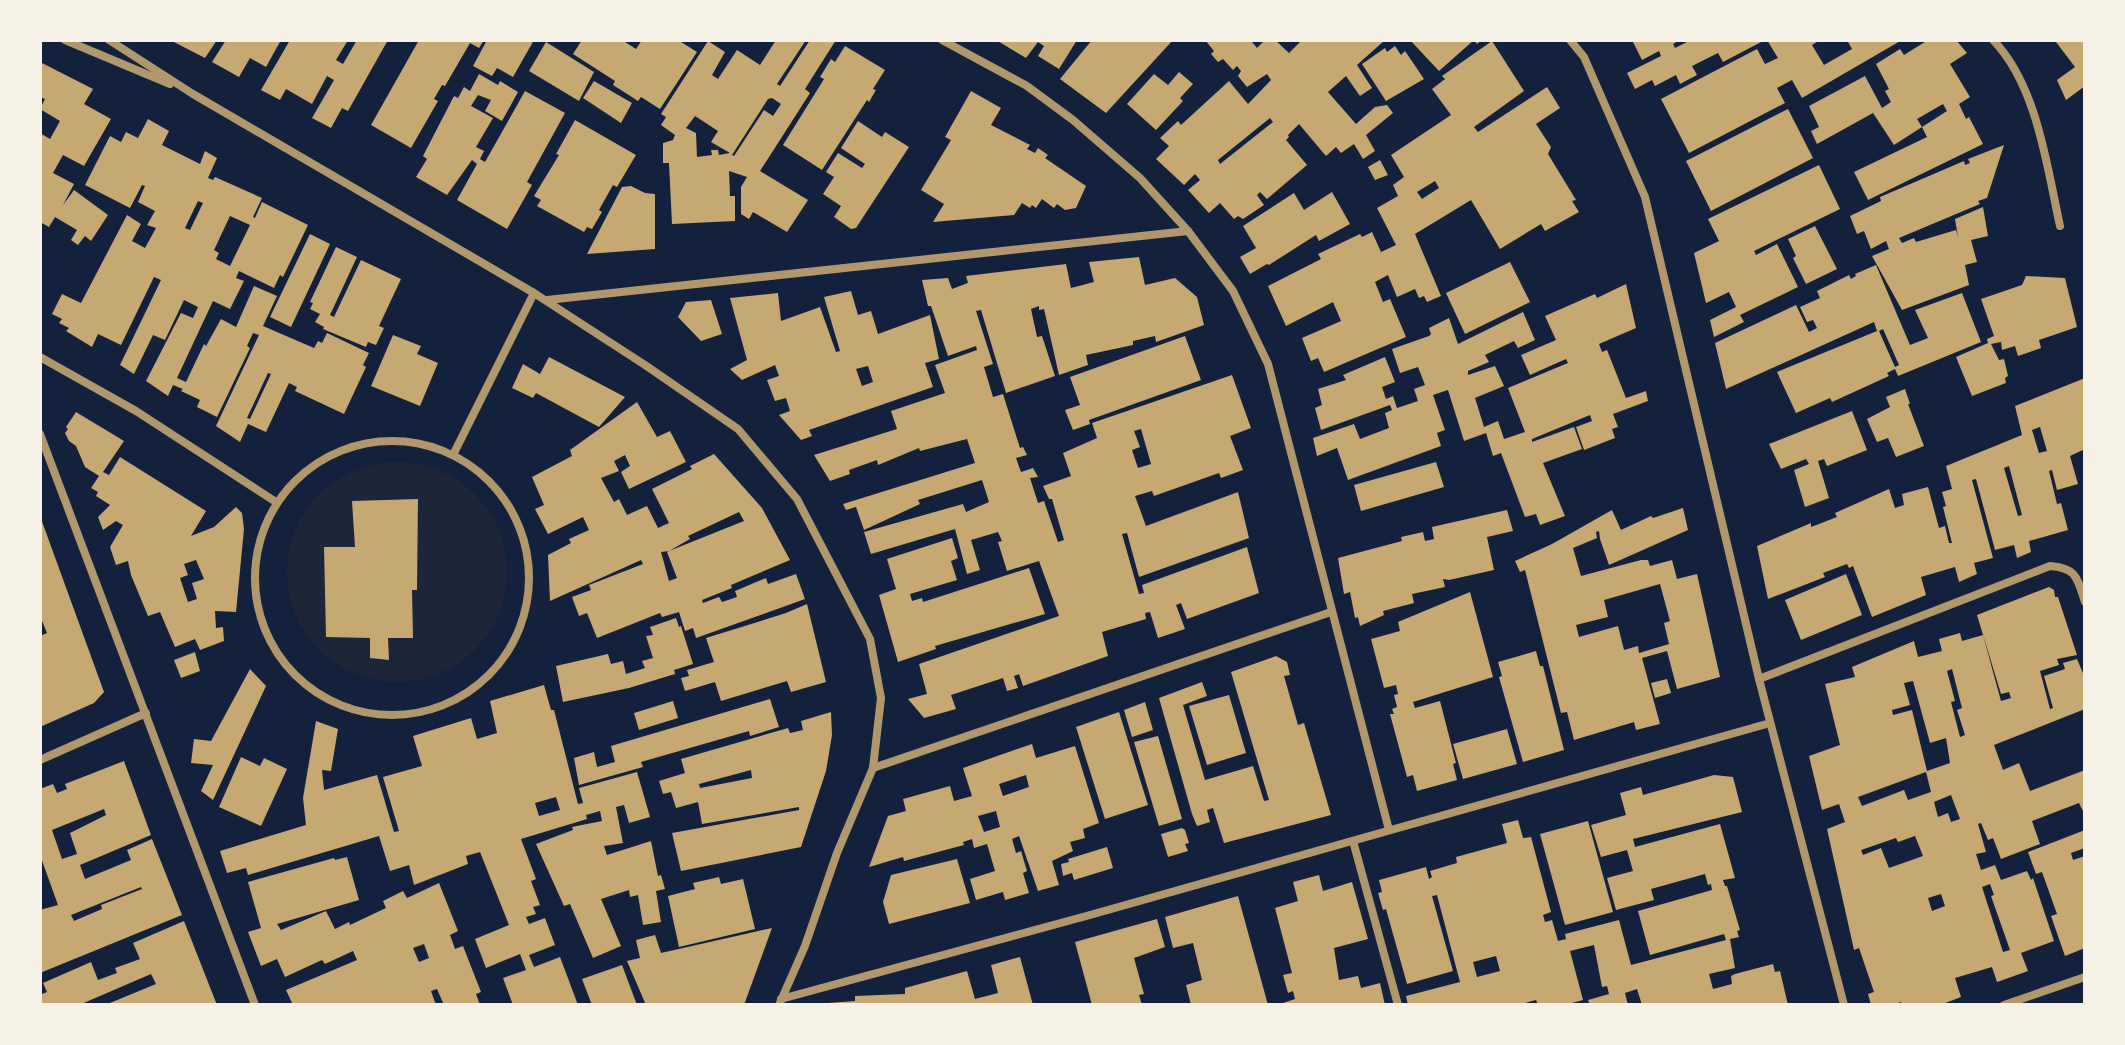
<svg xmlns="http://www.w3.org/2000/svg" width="2125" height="1045" font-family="'Alegreya Sans',sans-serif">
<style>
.green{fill:#1d2539}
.building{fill:#c6a872;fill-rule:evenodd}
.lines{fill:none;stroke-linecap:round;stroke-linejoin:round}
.minor{stroke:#b1986c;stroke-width:8}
</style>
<rect width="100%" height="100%" fill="#14213d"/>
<circle class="green" cx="397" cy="572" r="110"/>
<g class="building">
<polygon points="170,40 217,40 205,58"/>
<polygon points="226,40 281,40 266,67 250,58 239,77 212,62"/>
<polygon points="290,40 348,40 336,60 343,64 357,40 388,40 348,111 342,108 331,128 312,118 334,80 327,76 312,104 286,89 280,100 261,90"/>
<polygon points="419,40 484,40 479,48 470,43 445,86 442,85 434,99 438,101 411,148 371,125"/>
<polygon points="487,40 508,41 534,40 513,77 497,68 492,76 473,66"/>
<polygon points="582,40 622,40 636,49 642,40 678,40 697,52 660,109 641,97 638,101 635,99 613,85 615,81 573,54"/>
<path d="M776,40H806L777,84L780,86L810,40H836L805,89L810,93L760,171L808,200L787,232L753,212L749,219L741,214V187L747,177L729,171L730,196H735V221L672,224L669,163H663V143L673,140L675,135L661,125L666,117L661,114L708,41L725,52L712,75L718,79L737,50L760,65ZM772,98L781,104L773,116L764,110L734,156L732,155L768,99ZM695,116L718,131L711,142L730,153L719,155L718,150H711L712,155L697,157L696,133L686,128Z"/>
<polygon points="996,40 1077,40 1059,69 1038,56 1044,46 1038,42 1026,58"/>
<polygon points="1092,40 1173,40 1106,113 1060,79"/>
<path d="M1205,40H1255L1252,42L1257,48L1265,40H1275L1289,53L1302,40H1385L1357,65L1372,88L1360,96L1346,76L1328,92L1356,124L1375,107L1387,105L1393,113L1366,135L1375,151L1363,159L1354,144L1341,153L1336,147L1326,156L1299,124L1288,135L1289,137L1286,140L1307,165L1267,199L1260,192L1257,195L1264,205L1243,219L1238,216L1234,219L1220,203L1209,213L1188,190L1200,180L1195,174L1184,185L1156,159L1169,146L1160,138L1178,121L1181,125L1229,81L1248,104L1271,80L1267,74L1247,87L1238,76L1241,71L1237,66L1233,70L1223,59L1218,62L1211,54L1214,51ZM1270,118L1273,122L1220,164L1218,160Z"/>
<polygon points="1410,40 1482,40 1477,44 1474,40 1439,71"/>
<polygon points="1632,40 1680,40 1673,44 1675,48 1691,40 1765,40 1723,62 1718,53 1692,66 1697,75 1680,84 1676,75 1655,86 1652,80 1635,89 1627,73 1661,56 1659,51 1642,60"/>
<polygon points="1767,40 1820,40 1812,45 1824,65 1852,49 1847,40 1902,40 1802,98 1792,80 1777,88 1785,103 1689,153 1661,99 1757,49 1765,64 1778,58"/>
<polygon points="1928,40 1949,42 1956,40 1967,53 1950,64 1970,97 1959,104 1966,119 1969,117 1983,144 1868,200 1854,172 1927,137 1922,127 1947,111 1943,104 1917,119 1922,127 1894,145 1873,113 1817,144 1811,131 1819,127 1809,106 1865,76 1882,108 1891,102 1885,91 1889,89 1876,64 1900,49 1904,55"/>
<polygon points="2059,40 2085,40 2085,86 2066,100 2057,80 2075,67 2056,42"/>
<path d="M1492,41L1524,91L1474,127L1478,132L1547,87L1560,108L1536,124L1551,147L1548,154L1576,200L1572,201L1579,212L1545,231L1541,224L1500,249L1471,200L1415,234L1441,296L1427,302L1424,296L1419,298L1415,289L1397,297L1388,275L1375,282L1383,302L1390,299L1406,337L1324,372L1318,358L1311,361L1302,338L1341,321L1333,302L1286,326L1268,286L1321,259L1318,254L1360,234L1362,237L1372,232L1381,252L1396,245L1377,208L1398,196L1393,185L1404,177L1391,155L1451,115L1432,89L1445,79L1442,76ZM1435,181L1439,188L1422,199L1417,192Z"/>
<polygon points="546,42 594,72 579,101 529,71"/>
<polygon points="845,46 885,70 873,89 876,90 869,102 867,100 822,170 783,145 824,79 820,77 831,59 835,62"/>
<polygon points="1395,46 1401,55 1405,51 1424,79 1386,101 1362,64 1385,48 1387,52"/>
<polygon points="40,62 93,89 84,104 111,119 84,166 63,155 53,173 74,184 63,205 74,190 108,215 91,241 85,236 78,245 71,240 77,230 55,217 49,227 40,222 40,133 50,139 60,121 40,109 45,99 40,97"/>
<polygon points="1179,72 1193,84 1180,98 1183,101 1156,130 1127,104 1154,74 1168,85"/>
<polygon points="479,74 498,85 500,81 518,92 502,121 485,111 491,100 478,95 471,106 493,118 476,147 484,151 480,159 485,162 525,91 565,113 527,182 532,185 507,229 457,200 477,164 472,160 447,195 416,177 427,159 423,156 454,96 458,98 464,87 470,91"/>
<polygon points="594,81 632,103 621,123 583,98"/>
<polygon points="971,91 1001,108 991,125 1030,145 1027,149 1035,153 1038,148 1048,155 1045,158 1086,186 1076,208 1065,210 1057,204 1054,208 1042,199 1036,208 1032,205 1030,208 1022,203 1014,215 933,222 944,204 921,190 951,140 945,137"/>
<polygon points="1788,109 1813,158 1711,211 1686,161"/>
<path d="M148,119L169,131L162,145L200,164L205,151L217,158L208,178L213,180L215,177L262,198L253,217L255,218L262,202L308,225L283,277L280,275L274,288L239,271L236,278L244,281L230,309L213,301L177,378L186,382L204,344L206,346L221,319L236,327L254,286L277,296L263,326L314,348L318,341L322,343L327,333L369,353L363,365L366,367L344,414L295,391L297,387L289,383L266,432L248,424L240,442L216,426L259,335L253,333L247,346L250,348L217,417L197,407L200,400L181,391L183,389L173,385L168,396L146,381L181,313L193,318L198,307L184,300L165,340L153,335L134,374L120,365L161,280L154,277L121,345L98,334L92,347L66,331L69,328L59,323L62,319L52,314L62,294L81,303L127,215L141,224L132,241L145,248L156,228L147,225L155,211L138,202L145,186L142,185L130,208L85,185L110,136L121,142L126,132L138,138ZM198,201L203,203L190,230L185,228ZM230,216L250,225L230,266L216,259L219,253L214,250ZM268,373L271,374L250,419L247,418Z"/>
<polygon points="575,120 636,155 617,187 613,185 599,210 602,212 592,229 587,227 584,232 537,206 541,200 534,196 559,155 556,154"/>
<polygon points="858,121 882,137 885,132 909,147 856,228 851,229 834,217 841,206 823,194 834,177 826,172 838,153 862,168 865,164 841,148"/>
<polygon points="2004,145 1987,198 1978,201 1980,204 1899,238 1902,243 1914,238 1916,242 1956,230 1958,237 1955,219 1983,207 1988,236 1971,240 1977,262 1965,265 1969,285 1902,310 1872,256 1889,249 1886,241 1871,249 1864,231 1857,234 1850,216 1881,201 1880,197 1964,161 1965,165 1970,163 1968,159"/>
<polygon points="1380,160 1388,175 1375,180 1368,167"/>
<polygon points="1819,165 1840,209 1754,251 1756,255 1777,244 1798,287 1740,315 1744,322 1714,337 1710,320 1736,307 1729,292 1706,303 1694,253 1719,241 1708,219"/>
<polygon points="631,186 645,193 655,194 655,249 587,254 622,187"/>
<polygon points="1332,192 1350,224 1319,241 1316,235 1269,265 1267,264 1250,274 1240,257 1256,248 1243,226 1294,193 1304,210"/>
<polygon points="1815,226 1837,269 1806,284 1793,258 1796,256 1788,239"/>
<polygon points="310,234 330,244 291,327 270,317"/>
<polygon points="336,247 357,257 330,315 334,317 361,260 401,279 379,326 384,328 376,345 368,342 366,347 323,329 324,327 315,322 320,314 310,309 313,303 310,302"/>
<path d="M1139,257L1145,285L1175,278L1197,297L1204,325L1156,342L1155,336L1133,341V345L1086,355L1088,365L1059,375L1044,309L1039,310V306L1031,309L1037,337L1042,336L1055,376L1006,393L981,310L976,311L993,364L984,367L993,397L1003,394L1020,448L1023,447L1027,455L1016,458L1021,472L1033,468L1038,477L1030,478L1038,503L1044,501L1058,542L1064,540L1052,499H1049L1043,486L1071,476L1063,453L1097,438L1092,423L1232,375L1251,428L1230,436L1243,470L1221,478L1219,473L1154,496L1152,491L1135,496L1146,526L1238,492L1249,538L1139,577L1127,533L1122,534L1139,594L1144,593L1142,585L1247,547L1259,593L1187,619L1181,603L1176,605L1185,629L1158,638L1150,612L1145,613L1146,619L1102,632L1108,656L1023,686L1019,674L1014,676L1018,688L1007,691L1003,678L951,695L956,709L924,718L908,699L927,694L919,664L1059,616L1039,561L1007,571L998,542L1002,541L998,532L971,540L980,570L967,574L955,529L871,554L864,532L963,504L966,512L989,502L982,480L918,500L920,504L864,530L856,507L846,510L843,504L975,463L967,439L920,451L919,448L878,465L877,460L849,470L850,474L830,481L814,455L897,429L891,411L945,393L935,365L977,350L976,346L948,356L931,306H928L922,280L948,278L952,289L968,283L966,276L1066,264L1071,288L1094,282L1089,262ZM1141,429L1151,464L1138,468L1132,450L1140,447L1134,431Z"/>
<polygon points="1510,262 1530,302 1465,334 1446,293"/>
<path d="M1876,265L1910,345L1928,338L1915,310L1962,293L1981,342L1898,376L1895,369L1887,373L1889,376L1832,402L1830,398L1796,413L1777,372L1877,331L1874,322L1726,389L1715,343L1796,305L1809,332L1817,328L1813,320L1807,322L1800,307L1820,298L1817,291L1849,275L1851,279L1856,276L1855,274ZM1883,329L1899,365L1895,367L1879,331Z"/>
<polygon points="2026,276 2065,278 2077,327 2039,340 2041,348 2018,356 2015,346 2002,350 2001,342 1991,344 1999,360 2004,359 2008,376 2005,378 2006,383 1972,396 1956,357 1988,343 1987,339 1994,336 1981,299 2022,285"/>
<polygon points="1626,284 1636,328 1599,344 1602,352 1607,350 1626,398 1646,391 1648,401 1613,414 1618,427 1612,429 1615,438 1584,450 1576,427 1592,421 1590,415 1532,439 1532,442 1574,427 1582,449 1543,463 1565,516 1540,525 1536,514 1525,517 1501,453 1493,456 1486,433 1464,441 1448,390 1433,395 1445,430 1437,433 1441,446 1348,480 1337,448 1317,456 1313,438 1354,424 1360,439 1389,428 1385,413 1392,410 1390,405 1321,430 1315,408 1322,405 1318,389 1346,380 1343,375 1385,357 1395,382 1382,387 1386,399 1393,396 1397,408 1418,401 1414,389 1425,385 1418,367 1400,373 1392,349 1429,336 1431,334 1429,328 1449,318 1458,344 1523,312 1535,340 1518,348 1514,341 1485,355 1489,362 1468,371 1468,375 1495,366 1504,386 1475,398 1484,427 1498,421 1504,439 1525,432 1508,388 1568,363 1566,359 1530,375 1521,355 1556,340 1545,316 1595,294 1597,298"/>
<path d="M851,291L858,315L871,311L878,334L930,315L939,359L925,363L933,387L809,430L812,436L801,440L779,415L790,411L786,398L775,401L767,380L779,376L775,365L742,380L730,369L747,360L730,298L778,293L781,321L820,307L836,352L840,351L824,297ZM868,366L873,382L862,386L856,369Z"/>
<polygon points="711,300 722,334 701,341 678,317 686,302"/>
<polygon points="393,335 421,346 417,354 438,363 420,406 371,386"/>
<polygon points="1185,336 1201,380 1089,420 1090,424 1073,430 1065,410 1080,405 1070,377"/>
<polygon points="549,357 625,397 599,427 536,393 533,398 512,388 523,364 540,374"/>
<path d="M2085,378V449L2070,456L2078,484L2057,490L2052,470L2049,471L2057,504L2061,503L2068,530L2029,541L2031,552L2017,558L2014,545L1995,550L1976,479L1972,480L1993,558L1974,563L1977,574L1959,582L1955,567L1921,577L1926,595L1872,617L1853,566L1849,568L1847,564L1823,573L1825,577L1768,599L1757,546L1811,523V527L1837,517L1835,513L1889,489L1895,508L1904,505L1902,494L1928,487L1939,528L1945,526L1949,543H1952L1943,507L1946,506L1942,492L1952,489L1946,466L2022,435L2015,406ZM2040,427L2047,451L2039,453L2032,430ZM2009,466L2022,515L2018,516L2004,468Z"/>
<polygon points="1905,389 1910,404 1908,404 1924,446 1896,457 1888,438 1877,442 1867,419 1890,407 1886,397"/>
<path d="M637,402L657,437L670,431L686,462L629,489L621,472L630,466L625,455L614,461L619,471L601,478L614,502L619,499L627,515L647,506L658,528L669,523L652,489L692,469L690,466L714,454L762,508L790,560L731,585L732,588L702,600L703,603L719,597L722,602L737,597L735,591L766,578L768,584L796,574L805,599L696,638L693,628L685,631L679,612L662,617L660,613L597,638L587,613L579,616L572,597L591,590L589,585L643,564L641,560L550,601L548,555L571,543L569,539L589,530L583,517L548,534L535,509L544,505L532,477L572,456L570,450ZM739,512L744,521L669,551L690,539L688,536ZM669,551L667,552L677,578L669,581L661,552Z"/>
<polygon points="1852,411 1867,450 1827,466 1824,459 1818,461 1829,498 1805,507 1794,470 1809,464 1806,459 1781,469 1769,444"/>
<path d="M76,412L124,441L103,472L109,475L120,457L206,511L191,536L214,527L236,507L242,513L244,529L236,612L215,611L216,628L223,627L224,641L200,650L195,639L175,647L160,612L148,616L131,575L128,561L116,565L110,547L123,525L116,521L103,530L98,517L110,505L96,496L98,492L91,488L99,476L85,467L76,446L69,441L65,433L68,429L66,427ZM196,560L204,579L192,583L197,599L188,602L180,578L188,575L184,564Z"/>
<polygon points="1436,462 1444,487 1361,511 1354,485"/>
<polygon points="418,499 417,590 412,590 413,638 388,638 389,660 370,658 370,638 326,637 324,547 355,547 352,501"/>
<path d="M1683,508L1688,530L1609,565L1600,539L1599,531L1596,532L1597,538L1573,548L1581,576L1641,560H1648L1650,566L1672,560L1677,579L1697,574L1720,677L1677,689L1667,651L1642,658L1660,724L1636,730L1634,722L1574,740L1567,712L1561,713L1525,570L1520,572L1515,561L1552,544L1612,510L1621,530L1651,516L1653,518ZM1660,584L1670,621L1664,623L1669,644L1639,653L1638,646L1624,650L1618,626L1579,637L1576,625L1608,617L1604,600Z"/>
<polygon points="1507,510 1513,531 1487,537 1494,570 1449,580 1443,579 1445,587 1412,594 1414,603 1383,611 1384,615 1360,626 1358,617 1355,618 1350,592 1344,594 1338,558 1402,541 1401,537 1423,532 1425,541 1434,539 1432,527"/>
<polygon points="40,516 104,692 94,703 40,727 40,636 47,633 40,616"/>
<polygon points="952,538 958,558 951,561 957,580 910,594 912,601 922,598 923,602 1029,568 1045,614 935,646 936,649 898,662 879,595 896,589 887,559"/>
<polygon points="1846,574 1862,615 1801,640 1785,600"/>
<path d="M2049,587L2054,590L2055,597H2058L2077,655L2057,659L2059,665L2040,671L2050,709L2053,708L2044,676L2065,669L2063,663L2077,659L2085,678V709L1994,745L2003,770L2019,763L2030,791L2085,770V815L2079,803L2032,821L2040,844L2001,859L1993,838L1988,840L1981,823L1978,824L1986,852L1976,854L1981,870L1995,865L2001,880L2027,871L2031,880L2033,878L2054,941L2021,953L2028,971L1997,982L1992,967L1955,978L1961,997L1940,1005H1903L1901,1002L1892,1005H1871L1868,994L1874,992L1859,948L1854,950L1827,829L1845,822L1839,804L1822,810L1809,756L1840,745L1825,684L1855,677L1852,667L1914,641L1918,657L1942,651L1939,639L1960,633L1962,641L1983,635L2001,701L2011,698L2009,692L2001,694L1977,615ZM1952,669L1962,708L1957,710L1965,735L1960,737L1951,702L1955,701L1947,671ZM1913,681L1930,743L1946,738L1950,763L1927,771L1912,710L1893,715L1892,710L1910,705L1904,683ZM1926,772L1931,792L1908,800L1904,790L1862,806L1858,797ZM1951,795L1960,819L1951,822L1948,813L1938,817L1934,802ZM1915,836L1923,856L1889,868L1881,848L1863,855L1861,850L1896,838L1898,842ZM1990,884L1994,895L1991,896L2010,950L2003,952L1982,887ZM1941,894L1945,906L1932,911L1928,898Z"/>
<polygon points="1470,592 1493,677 1413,702 1415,708 1440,701 1456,763 1453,764 1457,780 1417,791 1413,775 1407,777 1390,714 1394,714 1392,709 1397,707 1394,695 1398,694 1396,685 1384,688 1371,639 1400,631 1398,622"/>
<polygon points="807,604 826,682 791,692 787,681 721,701 715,682 685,691 681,678 689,676 687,670 714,662 706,638 786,613"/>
<polygon points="676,618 679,627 681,626 693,664 674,670 675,674 629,688 563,702 556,666 608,654 611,664 623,661 626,674 645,668 642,661 653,658 646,636 653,635 650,627"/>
<polygon points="1536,651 1540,666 1543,666 1564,750 1523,762 1499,677 1502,676 1498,662"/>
<polygon points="195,652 200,671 181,678 174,660"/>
<polygon points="1276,656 1287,662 1290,675 1284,676 1298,725 1304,723 1331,815 1224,843 1213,808 1207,810 1210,822 1197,826 1192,814 1159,698 1202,682 1207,696 1183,705 1205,780 1253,766 1264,801 1269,800 1231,672"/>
<polygon points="250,669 266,686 213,800 201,791 213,765 191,763 194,739 211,741"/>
<polygon points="1667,679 1671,693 1655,698 1651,683"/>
<path d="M544,685L551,710H554L578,804L583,803L579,788L637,772L650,817L629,823L624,805L616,807L623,843L604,846L607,855L651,841L658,876L661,875L665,889L656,891L661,922L643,925L638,895L630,897L629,890L601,899L621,946L593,958L570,904L564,906L536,844L573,830L572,827L602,821L600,811L586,815L587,819L521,839L536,879L531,881L540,905L533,907L536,914L526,917L529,924L545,918L555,945L529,955L534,967L560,957L578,1005H513L503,978L526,970L520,954L486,968L475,939L509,925L480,852L466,856L468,864L414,885L409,865L390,871L379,836L248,875L246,868L227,873L220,851L306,825L303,798L316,721L338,729L331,771L322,770L324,790L377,775L394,832L399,831L383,777L422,766L413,736L471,718L477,739L497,733L490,701ZM556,797L560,810L539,816L535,803Z"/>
<polygon points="1229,695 1246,753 1207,765 1189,706"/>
<polygon points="770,699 779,727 750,736 749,731 641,762 643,767 579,785 574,758 594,752 597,767 615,762 611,746"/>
<polygon points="673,701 678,718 639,730 634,713"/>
<polygon points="1145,702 1153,730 1132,737 1124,710"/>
<path d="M831,712L832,735L826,771L801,847L681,871L672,833L799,810V807L702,824L698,802L676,808L671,792L663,794L659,781L685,773L681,759L788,728L790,733L803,730L801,721ZM751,770L752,778L700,788L699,784Z"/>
<polygon points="1119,712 1148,805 1105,819 1076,727"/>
<polygon points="1507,729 1517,764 1463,779 1453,744"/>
<polygon points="1158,736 1182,819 1159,826 1134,742"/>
<path d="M1032,744L1036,758L1075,746L1099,823L1083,829L1085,838L1070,842L1073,851L1052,861L1059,885L1038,891L1019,836L1012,839L1016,853L1021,851L1027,871L1023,873L1029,893L1005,900L1003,892L976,900L970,879L995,871L987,844L974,848L972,839L963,842L964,845L904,861L903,857L869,867L888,816L906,811L903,799L950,786L954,801L972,796L963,768ZM1026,775L1029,787L1003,796L999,784ZM996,811L1000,827L984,832L978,816Z"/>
<polygon points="241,757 260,766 264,758 287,769 261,826 219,807"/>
<path d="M124,761L151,835L80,865L85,879L131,860L127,850L152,839L182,915L40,973V910L58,905L40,855V789L53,784L57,793L67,789L65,784ZM104,809L106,815L70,833L77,854L62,859L52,830ZM141,887L142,889L101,905L102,909L74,921L71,915Z"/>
<path d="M1714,775L1733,777L1742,812L1633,839L1635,847L1720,824L1735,878L1723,880L1725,886H1727L1740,930L1737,931L1739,937L1730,939L1735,968L1709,974L1713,989L1732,984L1731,976L1735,974L1773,964L1775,972L1780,971L1788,1005H1642L1637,989L1625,993L1628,1005H1590L1588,1000L1609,994L1607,986L1602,987L1594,945L1570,951L1583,1000L1565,1005H1538L1536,1000L1525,1003V1005H1408L1406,996L1460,982L1437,895L1432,896L1453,971L1407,984L1386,909L1383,910L1378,893L1382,892L1379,880L1426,867L1429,879L1432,877L1430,871L1457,863L1456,857L1507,843L1502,824L1518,820L1523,838L1531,837L1551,912L1543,915L1545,922L1552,920L1558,941L1566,939L1565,934L1619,920L1631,965L1726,940L1724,934L1650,955L1638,911L1712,890L1711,884L1708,885L1705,874L1651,889L1654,900L1616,910L1607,878L1633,871L1627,850L1601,857L1591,825L1626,815L1620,793L1641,787L1643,795ZM1496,956L1500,971L1477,977L1473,962Z"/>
<polygon points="1588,821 1613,912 1565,925 1540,834"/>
<polygon points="1182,828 1185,830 1189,843 1185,844 1188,851 1168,857 1161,834"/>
<polygon points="2085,830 2085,848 2071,853 2073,860 2085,856 2085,948 2065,956 2051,916 2057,914 2042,872 2036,874 2028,852"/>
<polygon points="1107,847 1113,868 1074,880 1072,873 1063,876 1061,864 1069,862 1068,859"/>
<path d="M347,857L359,900L277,924L281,930L326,911L335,929L349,922L350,925L386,908L383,901L403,891L407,898L439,883L458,931L450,935L455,949L463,946L481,992L476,994L480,1005H444L437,989L431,991L436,1005H293L286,990L357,960L353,951L325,964L322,960L285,977L277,959L261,966L248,932L261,928L248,882L334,858L335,860ZM424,944L429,958L419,962L413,948Z"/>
<polygon points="957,859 970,903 889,924 883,902 891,875"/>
<polygon points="1319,875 1323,891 1352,882 1368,939 1334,948 1339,980 1358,976 1361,988 1380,983 1385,1005 1277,1005 1295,999 1293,991 1288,993 1283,975 1292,973 1275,908 1298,901 1293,882"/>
<polygon points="719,877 721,884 743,879 755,929 679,947 668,896 695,889 693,883"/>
<polygon points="1238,896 1268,1005 1191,1005 1186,985 1202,980 1193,943 1173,948 1165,917"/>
<polygon points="1157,919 1165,947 1134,958 1144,994 1139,995 1142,1005 1092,1005 1075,942"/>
<polygon points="184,921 217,1005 105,1005 156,984 151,974 79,1005 40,1005 40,995 47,992 43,983 91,962 98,980 117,973 115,968 140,959 133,943"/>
<polygon points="772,928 744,1005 646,1005 627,961 640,958 636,940 655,935 661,953"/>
<polygon points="1020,957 1033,1005 828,1005 828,1003 855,1001 855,996 905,994 905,988 967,971 975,999 998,993 991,965"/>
<polygon points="622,965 637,1005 592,1005 582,979"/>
</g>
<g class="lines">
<g class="minor">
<polyline points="65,40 170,84"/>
<polyline points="109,40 193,94 534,293 645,365 738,429 797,499 870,639 881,698 873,768 837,853 805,946 779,1005"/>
<polyline points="942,40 1027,86 1073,120 1140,178 1188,231 1233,291 1268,364 1389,830"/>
<polyline points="1570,40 1584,57 1645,197 1759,679 1844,1005"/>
<path d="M1993,40C2037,85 2047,167 2060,226"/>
<polyline points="547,300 1188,231"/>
<polyline points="40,357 136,411 276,502"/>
<polyline points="40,434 255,1005"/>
<circle cx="392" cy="578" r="137"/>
<polyline points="454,453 534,293"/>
<path d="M1759,679L2050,566C2077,568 2077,578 2085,602"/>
<polyline points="40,760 146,713"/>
<polyline points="873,768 1331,612"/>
<polyline points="1353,841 1398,1005"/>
<polyline points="781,999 1090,915 1770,723"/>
<polyline points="2004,1005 2085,977"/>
</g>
</g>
<rect width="2125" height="1045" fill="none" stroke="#f6f1e7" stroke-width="84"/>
</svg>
